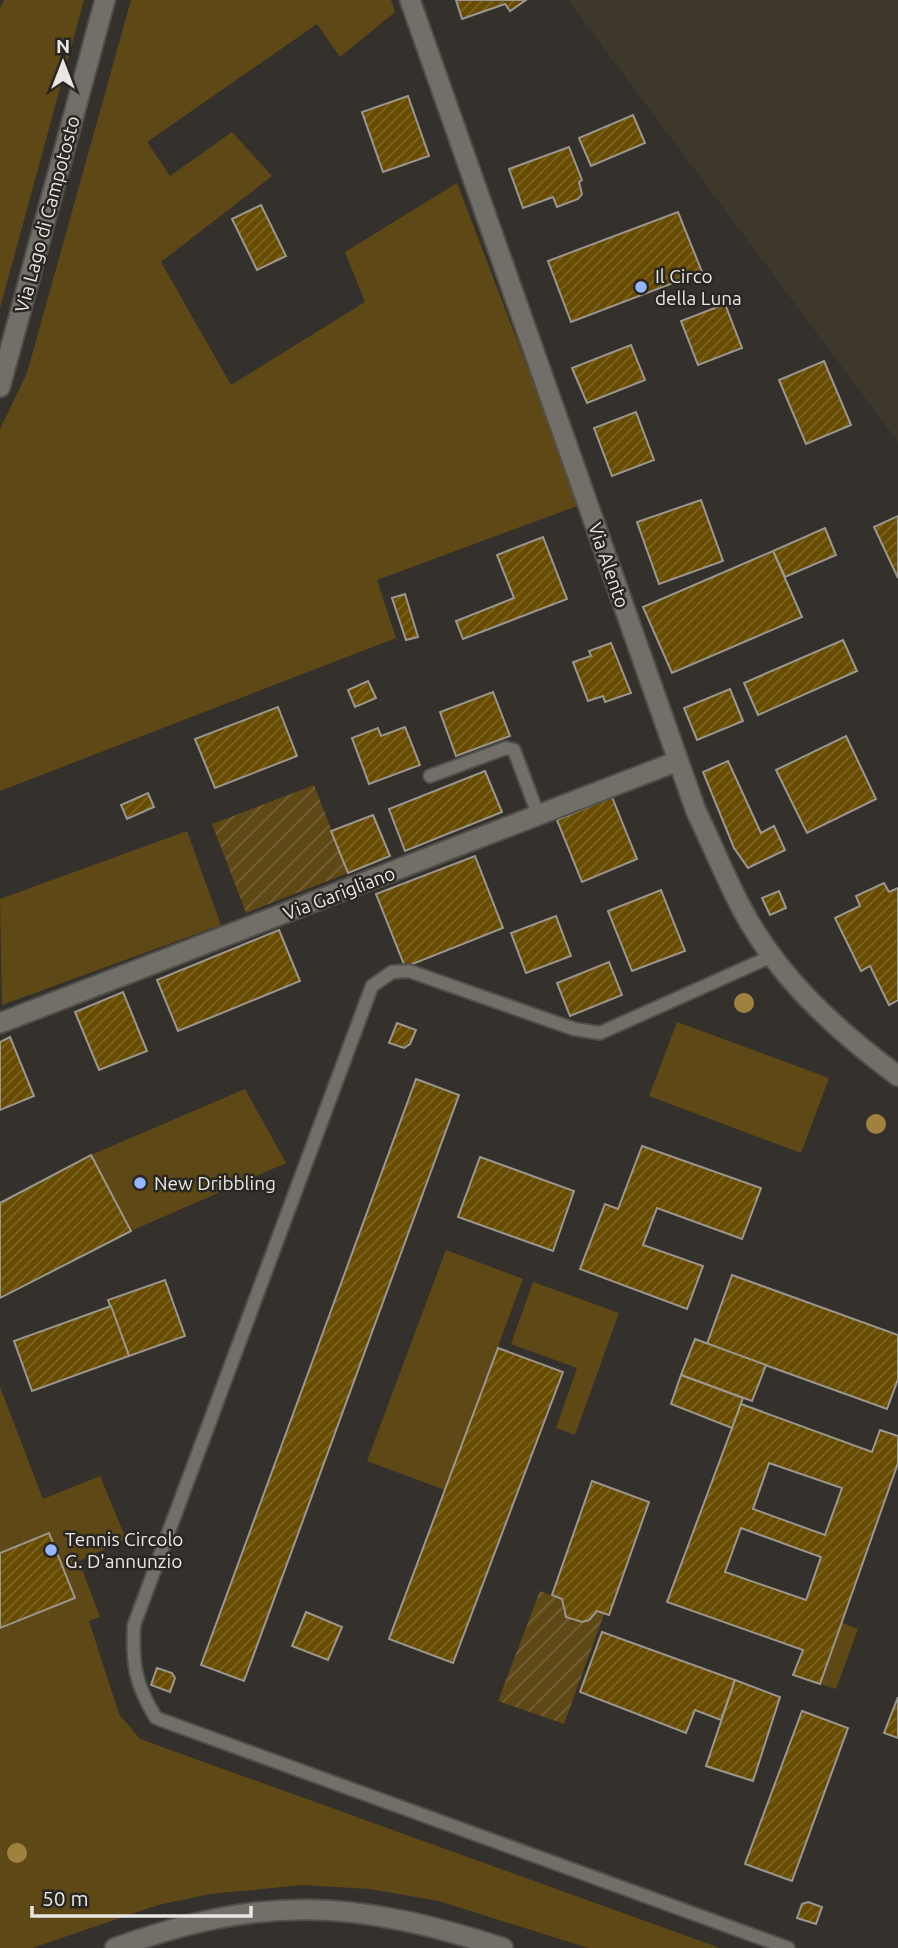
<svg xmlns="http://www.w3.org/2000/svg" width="898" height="1948" font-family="Ubuntu,sans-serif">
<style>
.built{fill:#3d372c}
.grass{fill:#5e4816}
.garden{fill:url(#garden-furrows)}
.building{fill:url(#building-hatch);stroke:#9b9790;stroke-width:2;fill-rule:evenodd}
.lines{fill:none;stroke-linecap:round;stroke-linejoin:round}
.service-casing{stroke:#514f4a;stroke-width:16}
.minor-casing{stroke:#514f4a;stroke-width:23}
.tertiary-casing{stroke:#514f4a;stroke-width:23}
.service{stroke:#726e68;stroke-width:12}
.minor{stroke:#726e68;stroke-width:19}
.tertiary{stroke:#726e68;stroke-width:19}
.tree{fill:#9f8140}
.poi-dot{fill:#95b7fd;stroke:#2a2722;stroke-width:2.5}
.labels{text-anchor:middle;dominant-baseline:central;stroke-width:5;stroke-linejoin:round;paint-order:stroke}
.street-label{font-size:19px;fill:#e9e7e3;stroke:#2a2722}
.poi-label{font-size:19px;fill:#e9e7e3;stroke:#2a2722;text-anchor:start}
</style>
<defs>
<pattern id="garden-furrows" width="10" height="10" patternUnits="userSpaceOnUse" patternTransform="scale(1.75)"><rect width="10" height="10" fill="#5e4816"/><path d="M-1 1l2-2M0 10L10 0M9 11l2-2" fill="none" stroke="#756238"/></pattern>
<pattern id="building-hatch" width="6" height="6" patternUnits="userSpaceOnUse" patternTransform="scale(1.75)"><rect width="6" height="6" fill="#674b00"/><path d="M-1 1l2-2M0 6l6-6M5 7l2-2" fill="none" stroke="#7d6525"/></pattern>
</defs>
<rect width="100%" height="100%" fill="#34312c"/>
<polygon class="built" points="568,0 898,0 898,442"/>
<g class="grass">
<polygon points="4,0 84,0 0,308 0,8"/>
<polygon points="131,0 391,0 395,12 340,57 317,24 147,142 170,176 232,132 272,176 161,262 231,385 365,302 345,252 457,183 580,505 377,580 396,638 0,791 0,429 27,373"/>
<polygon points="187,831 221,925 2,1005 0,899"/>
<polygon points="677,1022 829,1078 801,1153 649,1096"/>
<polygon points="245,1089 286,1163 131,1231 0,1298 0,1203 91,1155"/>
<polygon points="446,1250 523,1279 445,1490 367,1461"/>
<polygon points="533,1282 619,1313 575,1435 556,1428 577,1368 511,1344"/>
<polygon points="0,1387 43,1499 100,1476 126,1539 79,1561 100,1617 89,1621 119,1714 140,1739 720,1948 588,1948 439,1901 369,1889 303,1885 210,1894 158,1905 32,1948 0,1948"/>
<polygon points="842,1623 858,1629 836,1689 820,1684"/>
</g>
<g class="garden">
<polygon points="314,785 348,873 246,913 212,824"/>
<polygon points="540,1591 562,1599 563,1612 573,1621 589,1620 597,1611 604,1614 564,1724 498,1701"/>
</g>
<g class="building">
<polygon points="456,0 526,0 510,11 505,4 462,19"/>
<polygon points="408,96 429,156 383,172 362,112"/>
<polygon points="633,115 645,143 591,166 579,138"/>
<polygon points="569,147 582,180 579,182 582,194 578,199 557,207 553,197 523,208 509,169"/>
<polygon points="261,205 286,256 257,270 232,219"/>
<polygon points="678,212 702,272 571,322 548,261"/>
<polygon points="725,304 742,348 698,365 681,321"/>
<polygon points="631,345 645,380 587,403 572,368"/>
<polygon points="824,361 851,425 806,444 779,380"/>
<polygon points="636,412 654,460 612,476 594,428"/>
<polygon points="701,500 723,561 659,584 637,522"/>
<polygon points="898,516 898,578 874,527"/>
<polygon points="825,528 836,555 785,577 773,551"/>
<polygon points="543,537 567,599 463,639 456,621 514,598 497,555"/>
<polygon points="773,551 802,617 672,673 643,607"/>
<polygon points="405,594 418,637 406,640 392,598"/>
<polygon points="843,640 857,671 758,715 744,683"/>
<polygon points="611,643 631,693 605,702 603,696 588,701 573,662 591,656 589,651"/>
<polygon points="368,681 376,698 355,707 348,690"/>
<polygon points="730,689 743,721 697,740 684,708"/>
<polygon points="493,692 510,736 456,756 440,712"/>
<polygon points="278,707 297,756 215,788 195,739"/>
<polygon points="405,727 420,765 369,784 352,738 378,728 381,736"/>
<polygon points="846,736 876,799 807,833 776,770"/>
<polygon points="728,761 761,833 774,826 785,850 748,868 734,848 703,772"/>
<polygon points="485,771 502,812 405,851 389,809"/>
<polygon points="148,793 154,807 127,819 121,805"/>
<polygon points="612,797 637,859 582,882 557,820"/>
<polygon points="373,815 390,856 348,873 331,831"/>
<polygon points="475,856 503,928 405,967 376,894"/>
<polygon points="884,883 889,892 898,888 898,1000 889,1005 870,966 861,971 835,918 860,906 856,896"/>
<polygon points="661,890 685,951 632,971 608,911"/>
<polygon points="779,891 786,908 770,915 762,898"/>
<polygon points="556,916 571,956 526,973 511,933"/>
<polygon points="279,930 300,981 178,1031 157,980"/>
<polygon points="609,962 622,995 570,1016 557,983"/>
<polygon points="123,992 147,1051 99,1070 75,1012"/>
<polygon points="397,1023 416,1030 410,1044 404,1048 389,1043"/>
<polygon points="10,1037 34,1096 0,1110 0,1042"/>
<polygon points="416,1079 459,1095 244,1681 201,1665"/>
<polygon points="642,1146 761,1188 742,1239 657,1208 643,1245 703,1266 687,1309 580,1269 605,1204 618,1209"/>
<polygon points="91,1155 131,1231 0,1298 0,1203"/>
<polygon points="480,1157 574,1191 553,1251 458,1217"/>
<polygon points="732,1275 898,1335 898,1379 887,1409 707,1344"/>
<polygon points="165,1280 185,1336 129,1356 108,1300"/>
<polygon points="111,1306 129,1356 32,1391 14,1341"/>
<polygon points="695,1339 766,1365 752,1401 681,1375"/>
<polygon points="498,1348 563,1372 453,1663 389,1639"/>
<polygon points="681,1375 743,1398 732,1428 671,1404"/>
<path d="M741,1404L872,1452L880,1430L898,1436V1463L820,1684L793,1675L803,1650L667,1602ZM769,1463L842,1488L825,1535L753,1509ZM741,1528L821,1557L806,1600L725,1572Z"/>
<polygon points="592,1481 649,1502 609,1615 597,1611 589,1620 582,1622 566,1617 562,1599 552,1595"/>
<polygon points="49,1533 75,1598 0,1628 0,1553"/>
<polygon points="306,1612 342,1627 328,1660 292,1646"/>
<polygon points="602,1632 735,1680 721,1720 695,1710 686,1733 580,1692"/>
<polygon points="157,1668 172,1673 175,1678 170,1692 151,1685"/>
<polygon points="735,1680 780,1697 753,1781 706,1766"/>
<polygon points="898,1697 898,1738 884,1733"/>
<polygon points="802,1711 848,1728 792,1881 745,1864"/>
<polygon points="808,1902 822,1907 816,1924 797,1918 802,1904"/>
</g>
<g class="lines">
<defs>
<g id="service">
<polyline points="430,776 506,748 514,750 539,817"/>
<path d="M772,956L600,1033L574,1029L409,971L392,972L372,986L134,1625C132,1664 135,1684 156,1718L788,1948"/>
</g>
<polyline id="minor" points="0,1023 678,761"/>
<g id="tertiary">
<path d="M410,0L696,811C712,844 725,877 742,909C778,977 836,1030 898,1076"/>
<polyline points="0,387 105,0"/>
<path d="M115,1948C262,1894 356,1900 503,1948"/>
</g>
</defs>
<use href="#service" class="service-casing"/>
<use href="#minor" class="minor-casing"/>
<use href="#tertiary" class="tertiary-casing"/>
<use href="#service" class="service"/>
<use href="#minor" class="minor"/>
<use href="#tertiary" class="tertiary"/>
</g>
<g class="tree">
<circle cx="744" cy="1003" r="10"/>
<circle cx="876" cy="1124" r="10"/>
<circle cx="17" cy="1853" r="10"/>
</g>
<g class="poi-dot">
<circle cx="641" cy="287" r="7"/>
<circle cx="140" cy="1183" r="7"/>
<circle cx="51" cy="1550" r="7"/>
</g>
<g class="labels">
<g class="street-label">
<text transform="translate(47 214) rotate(-75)">Via Lago di Campotosto</text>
<text transform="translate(609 565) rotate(71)">Via Alento</text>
<text transform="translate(339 893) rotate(-21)">Via Garigliano</text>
</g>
<g class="poi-label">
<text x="655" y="276">Il Circo<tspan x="655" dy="22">della Luna</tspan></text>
<text x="154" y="1183">New Dribbling</text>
<text x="65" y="1539">Tennis Circolo<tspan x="65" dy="22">G. D'annunzio</tspan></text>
</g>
</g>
<g transform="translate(63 63)" stroke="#2a2722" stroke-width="5" paint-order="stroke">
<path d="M0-5L12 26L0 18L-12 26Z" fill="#e9e7e3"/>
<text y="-10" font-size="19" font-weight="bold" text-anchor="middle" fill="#e9e7e3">N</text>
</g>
<path d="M32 1906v10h219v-10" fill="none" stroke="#e9e7e3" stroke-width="3.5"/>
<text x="42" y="1906" font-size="21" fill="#e9e7e3" stroke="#2a2722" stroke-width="5" paint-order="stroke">50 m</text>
</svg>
